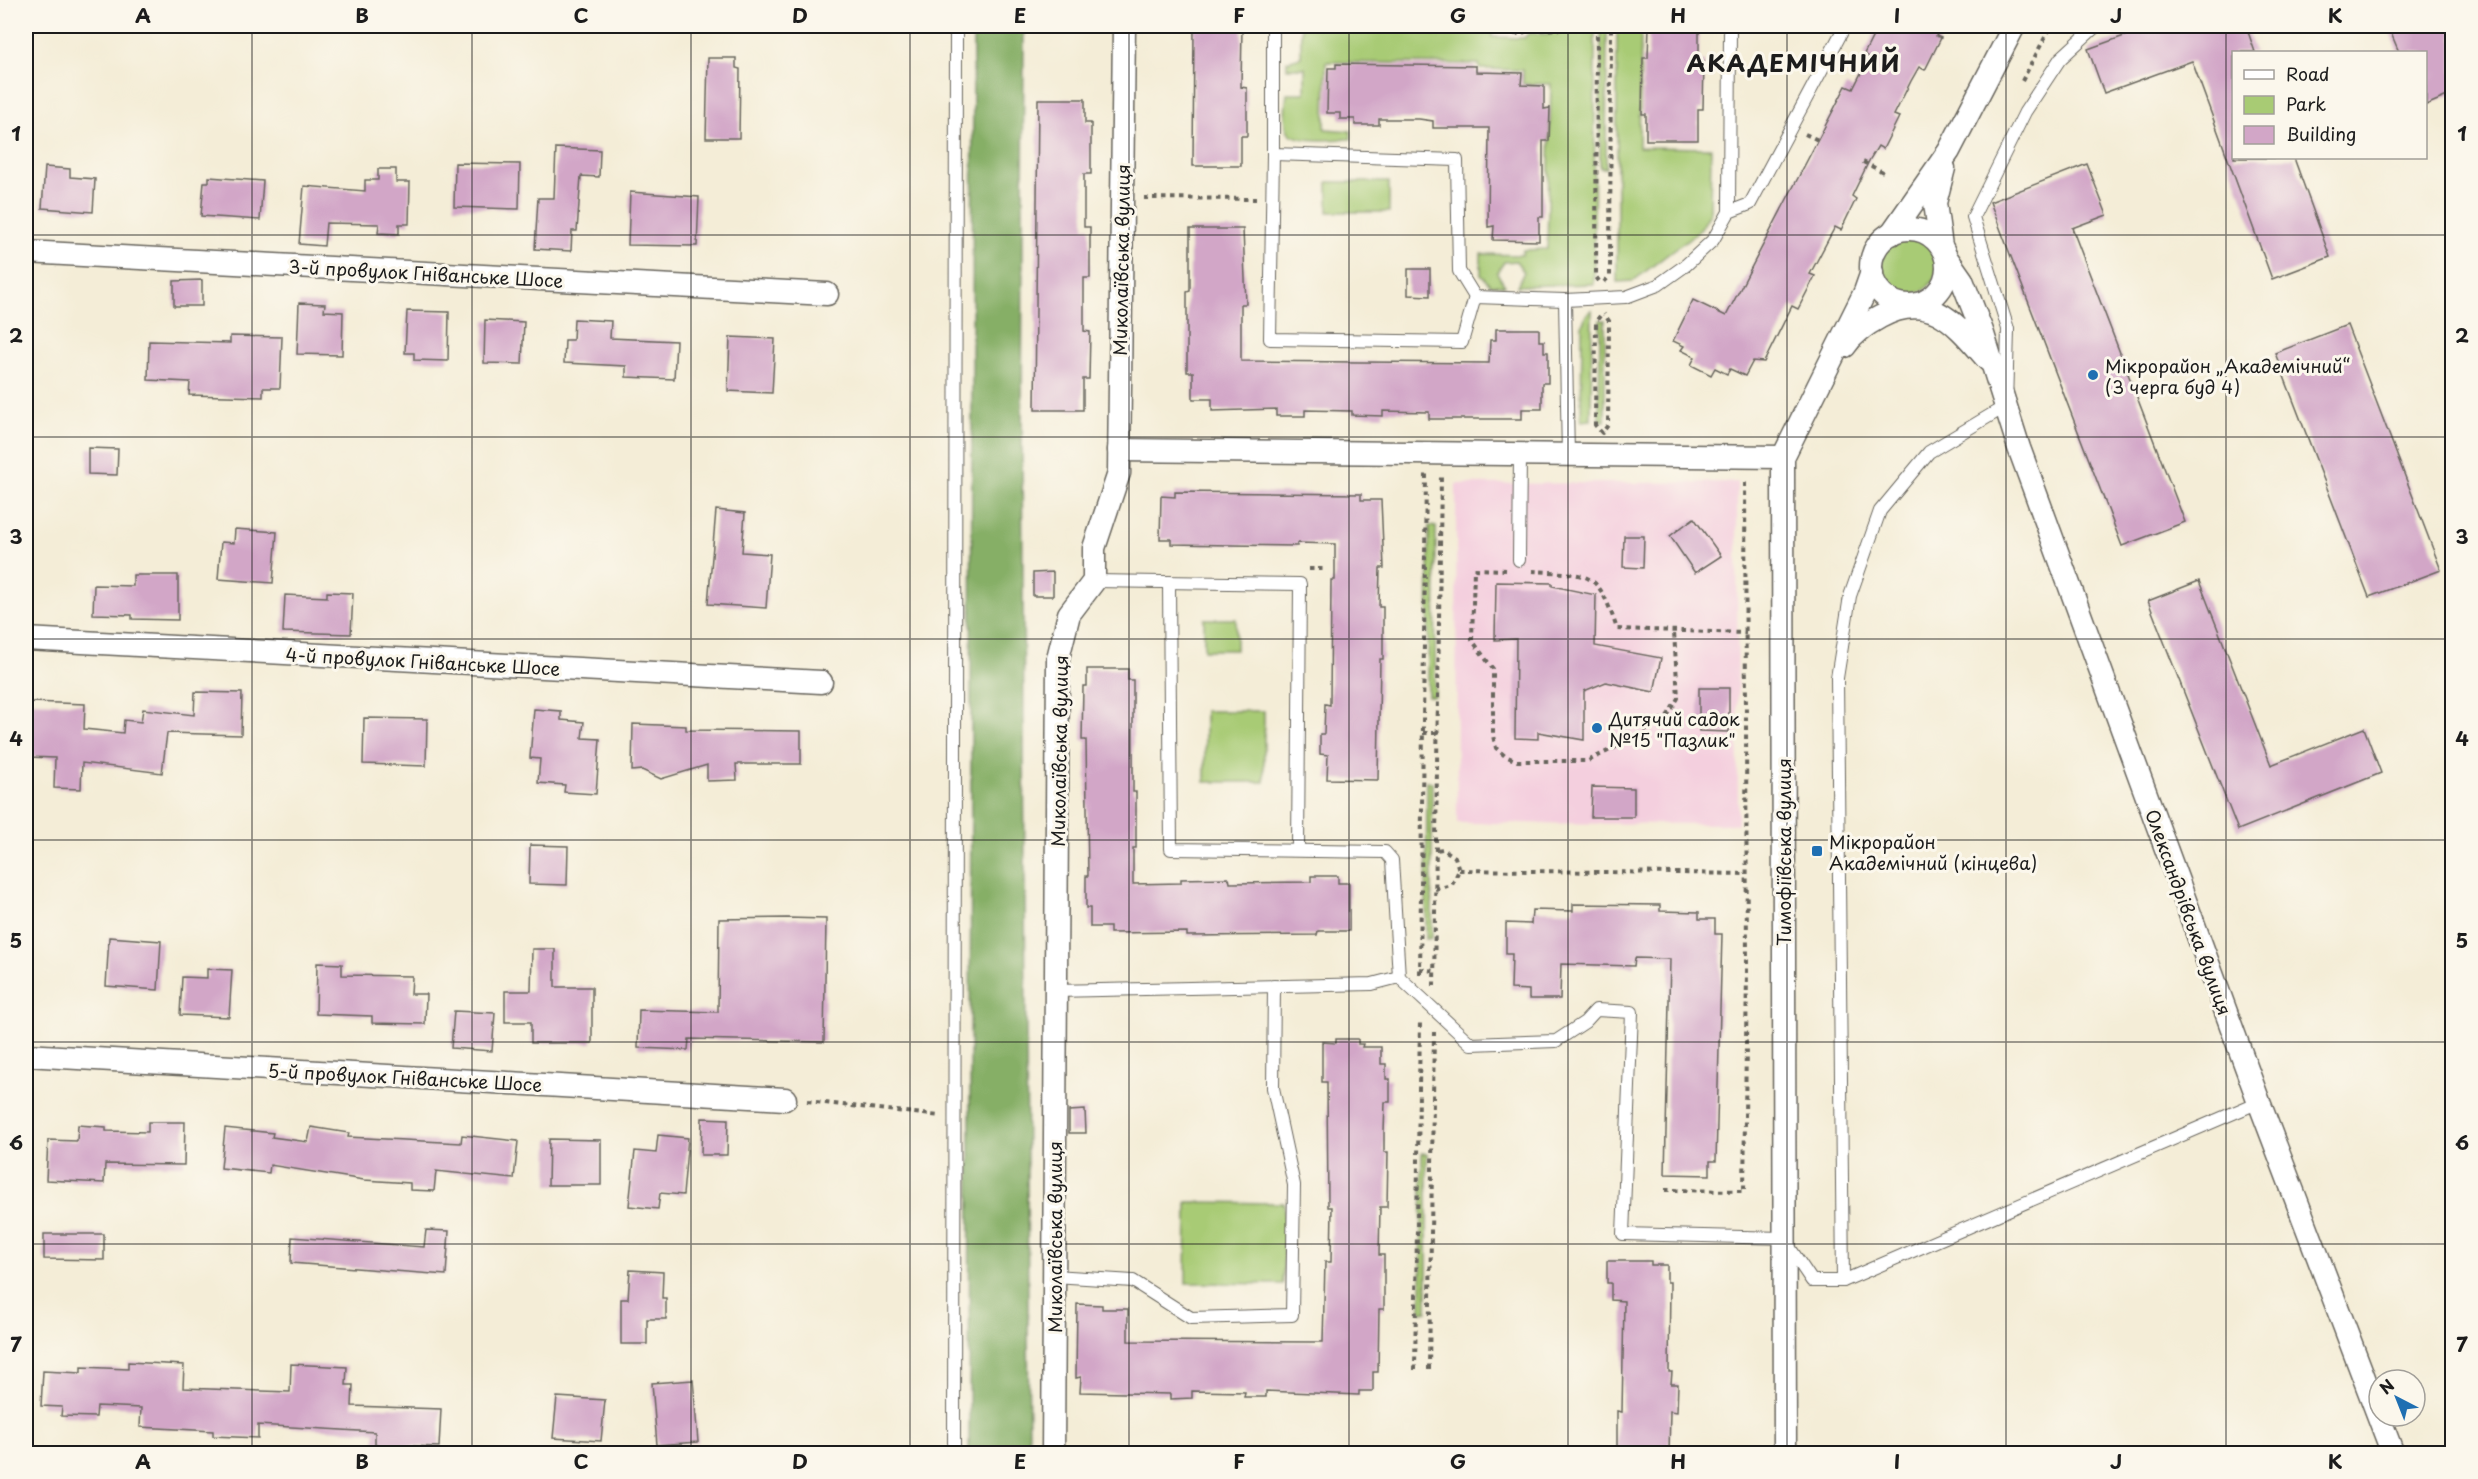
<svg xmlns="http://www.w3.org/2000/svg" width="2478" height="1479" font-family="'Playpen Sans',sans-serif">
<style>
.built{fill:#f4cfde}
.green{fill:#a8cb74;stroke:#627448;stroke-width:1.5}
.forest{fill:#86af66;stroke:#516641;stroke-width:1.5}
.building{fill:#d2a6c7}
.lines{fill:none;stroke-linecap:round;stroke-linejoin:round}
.service-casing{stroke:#68655d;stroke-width:14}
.minor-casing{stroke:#68655d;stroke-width:25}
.path{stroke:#68655d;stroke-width:4;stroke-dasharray:4.5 4.5;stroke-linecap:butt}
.service{stroke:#fff;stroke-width:12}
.minor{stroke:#fff;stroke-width:22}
.grid{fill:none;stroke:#1c1c1c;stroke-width:1.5;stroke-opacity:0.55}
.poi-dot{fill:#1f6fb2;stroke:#fbf7ec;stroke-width:2}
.labels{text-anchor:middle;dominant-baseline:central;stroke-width:6;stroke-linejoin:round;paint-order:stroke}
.street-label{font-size:18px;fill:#1c1c1c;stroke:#fbf7ec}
.poi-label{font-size:18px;fill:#1c1c1c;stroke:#fbf7ec;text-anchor:start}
.district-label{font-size:24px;font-weight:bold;letter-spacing:1.5px;fill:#1c1c1c;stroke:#fbf7ec}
.neatline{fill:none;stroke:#1c1c1c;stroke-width:2}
.grid-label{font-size:20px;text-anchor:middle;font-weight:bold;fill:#1c1c1c}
</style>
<rect width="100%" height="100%" fill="#fbf7ec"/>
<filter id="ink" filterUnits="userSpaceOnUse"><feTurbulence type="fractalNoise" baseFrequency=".0167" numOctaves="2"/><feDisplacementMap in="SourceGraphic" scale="12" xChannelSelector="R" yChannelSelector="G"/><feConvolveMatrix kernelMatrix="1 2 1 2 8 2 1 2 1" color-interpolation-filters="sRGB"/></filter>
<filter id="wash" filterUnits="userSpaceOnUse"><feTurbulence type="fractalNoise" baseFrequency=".008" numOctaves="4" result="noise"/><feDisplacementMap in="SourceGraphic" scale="24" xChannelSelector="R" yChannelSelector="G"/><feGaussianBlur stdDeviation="1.35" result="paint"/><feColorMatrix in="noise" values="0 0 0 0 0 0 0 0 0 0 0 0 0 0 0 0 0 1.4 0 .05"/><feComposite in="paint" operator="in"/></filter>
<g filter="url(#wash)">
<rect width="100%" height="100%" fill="#f4edd7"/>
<polygon class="built" points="1737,482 1738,824 1457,823 1456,484"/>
<g class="green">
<path d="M1301,26H1492V37L1524,38L1529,33L1548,34L1549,26H1595L1594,284L1517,286L1524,272L1516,261L1504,262L1497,273L1505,286L1491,285L1481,275V254L1522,255L1523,250L1547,249L1551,84H1523V70L1480,69L1479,64L1326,62L1325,129L1351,131V139C1337,139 1295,144 1288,131C1283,121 1286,104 1287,93H1305V68H1287V61L1301,57Z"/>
<polygon points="1601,26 1607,26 1606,168 1600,168"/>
<polygon points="1617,26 1641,26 1639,147 1711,148 1710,213 1701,229 1633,281 1617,282"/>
<rect x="1328" y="182" width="61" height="30"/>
<circle cx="1909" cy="266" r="28"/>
<polygon points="1592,310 1591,420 1581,421 1582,326 1586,315"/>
<polygon points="1600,320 1605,320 1605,421 1599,421"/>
<polygon points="1429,526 1436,527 1435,696 1428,696"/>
<rect x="1204" y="619" width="32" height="31"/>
<rect x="1205" y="711" width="59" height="71"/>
<polygon points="1427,781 1432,782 1432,938 1426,939"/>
<polygon points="1422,1153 1427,1154 1427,1311 1421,1312"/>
<polygon points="1187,1202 1284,1203 1283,1284 1186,1283"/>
</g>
<polygon class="forest" points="973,26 1024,26 1022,438 1029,1454 969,1453"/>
<g id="blocks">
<g class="building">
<polygon points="1194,26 1242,26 1241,87 1247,88 1247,136 1241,136 1241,166 1193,166"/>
<polygon points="1649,26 1699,26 1699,62 1704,62 1703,109 1698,109 1698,140 1646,140 1646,114 1642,114 1643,58 1648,58"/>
<polygon points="1878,26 1942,26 1936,36 1941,38 1925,70 1919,67 1911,81 1894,115 1899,117 1883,149 1878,146 1870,159 1852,196 1856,199 1841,230 1835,227 1828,240 1810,274 1815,276 1798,309 1792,306 1764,362 1753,361 1745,376 1730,369 1727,374 1715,368 1711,375 1691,365 1695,357 1681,350 1684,346 1673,341 1693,300 1726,316 1846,86 1853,89 1869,57 1864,54"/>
<polygon points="2152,26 2246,26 2255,52 2234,52 2234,158 2294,158 2330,257 2272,279 2192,61 2104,93 2088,49"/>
<polygon points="2388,26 2452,26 2452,94 2426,105 2426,52 2399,52"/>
<polygon points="708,58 736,58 736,68 740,69 739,138 706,138"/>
<polygon points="1336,64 1476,66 1476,72 1522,73 1521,85 1544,86 1544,109 1550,108 1549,141 1543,141 1543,217 1539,217 1539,241 1493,240 1494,226 1488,227 1489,128 1433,128 1433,121 1419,119 1379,119 1379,125 1355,125 1355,119 1340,119 1340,113 1327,113 1328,68 1336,68"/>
<polygon points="1038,99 1085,99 1085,123 1091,123 1091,174 1084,174 1084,227 1090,227 1090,278 1084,278 1084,331 1090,332 1089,379 1083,379 1083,410 1035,410"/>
<polygon points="556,148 600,150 599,177 581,176 577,231 572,231 571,251 535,249 538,198 554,198"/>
<polygon points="455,163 520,164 519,209 454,207"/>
<polygon points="2087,164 2107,215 2072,228 2185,522 2122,546 1990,202"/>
<polygon points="45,167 70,169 70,177 95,179 93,212 42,208"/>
<polygon points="378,169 396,169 396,182 410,182 409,224 399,224 399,234 378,233 379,224 326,223 324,246 299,244 304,186 365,191 365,180 378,180"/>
<polygon points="209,177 263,181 260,220 201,216 204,182 209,182"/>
<polygon points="630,192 699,197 697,246 628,245"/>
<polygon points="1190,229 1243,229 1246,304 1241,304 1241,361 1489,363 1490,340 1496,340 1496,329 1539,329 1539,341 1544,341 1544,352 1548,352 1548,383 1542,383 1542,409 1522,409 1522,419 1429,419 1429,412 1383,411 1383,416 1352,415 1352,411 1305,410 1305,416 1276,416 1276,409 1212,411 1212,399 1193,399 1193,372 1187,372 1187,292 1190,291"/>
<polygon points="1408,269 1430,269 1430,296 1408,295"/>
<polygon points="202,280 202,306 174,306 174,281"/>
<polygon points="299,303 325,304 324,311 343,312 342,355 297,354"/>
<polygon points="407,311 449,312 448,361 414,360 414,353 405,353"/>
<polygon points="574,319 611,321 610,338 676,341 674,379 626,377 626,366 564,363 565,340 573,340"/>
<polygon points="485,320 524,322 522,364 484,363"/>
<polygon points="2347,325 2441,570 2369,597 2275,353"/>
<polygon points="230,336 282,337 280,388 263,388 263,397 189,395 190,382 148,380 149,341 230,343"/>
<polygon points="730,337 775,339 772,393 728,391"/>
<polygon points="88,448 118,449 117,475 88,474"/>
<polygon points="1175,492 1361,494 1361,500 1381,500 1384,568 1380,568 1379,607 1383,607 1383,659 1380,659 1378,780 1327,779 1328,755 1320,754 1320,734 1324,734 1325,704 1330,705 1331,580 1335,580 1335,544 1297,543 1297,546 1171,544 1171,539 1160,539 1161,496 1175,497"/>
<polygon points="716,510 745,513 742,552 770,554 766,608 708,604"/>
<polygon points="1694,518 1721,556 1695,573 1670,536"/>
<polygon points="235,529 277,532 273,583 218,579 221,542 234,543"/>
<polygon points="1624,536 1644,536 1643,568 1623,567"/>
<polygon points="1053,572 1053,596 1033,596 1033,573"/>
<polygon points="133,575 178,575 178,620 132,619 132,615 93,614 94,585 133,586"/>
<polygon points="2199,581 2271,765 2364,728 2381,773 2238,830 2148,601"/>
<polygon points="1496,582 1552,583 1552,586 1596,595 1595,646 1661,658 1654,692 1606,682 1584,691 1584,740 1538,732 1538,739 1515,738 1516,639 1495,640"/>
<polygon points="327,592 353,593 351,634 283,632 285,595 327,597"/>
<polygon points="1087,669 1128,669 1128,680 1133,680 1133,792 1136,792 1136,848 1133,848 1133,884 1181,883 1181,879 1229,878 1230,883 1311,882 1311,876 1338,876 1338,883 1349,883 1349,931 1318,931 1317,935 1187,936 1187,932 1110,933 1110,927 1090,927 1090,908 1086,908 1086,876 1088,876 1086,740 1082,740 1083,686 1087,686"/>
<polygon points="1699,688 1729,688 1729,732 1699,731"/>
<polygon points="195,692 242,693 241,735 167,733 162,773 82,763 81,789 54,788 55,758 29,757 31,702 85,704 84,729 123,733 124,720 141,722 143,709 194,715"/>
<polygon points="534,709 561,711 561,720 584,722 582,738 600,739 596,794 564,792 565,785 538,783 540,759 530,758"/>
<polygon points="364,718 427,719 426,766 363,764"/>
<polygon points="633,724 686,726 686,730 801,731 801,764 736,764 737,780 707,781 707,765 661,779 642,770 632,771"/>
<polygon points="1592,787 1634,788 1634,817 1591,817"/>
<polygon points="530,845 568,846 567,885 529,884"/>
<polygon points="1573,904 1660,905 1660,911 1699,912 1699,919 1715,919 1715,934 1722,934 1716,1161 1710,1161 1710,1175 1665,1174 1670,959 1635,958 1634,966 1561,964 1560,999 1529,999 1529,990 1511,989 1512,954 1506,954 1506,923 1531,924 1532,910 1573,911"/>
<polygon points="787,918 826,919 824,1042 689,1039 688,1050 638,1048 639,1010 718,1012 719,919"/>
<polygon points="109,937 161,941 158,990 106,986"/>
<polygon points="532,949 555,949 555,987 592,987 592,1043 531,1043 531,1022 505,1022 505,991 531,991"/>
<polygon points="317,963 342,964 342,975 412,976 411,994 426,994 425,1024 372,1023 372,1016 316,1014"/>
<polygon points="207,969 232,970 229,1017 180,1015 182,977 207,978"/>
<polygon points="454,1011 495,1013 492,1051 451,1048"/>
<polygon points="1336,1039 1358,1039 1358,1044 1363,1044 1362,1047 1381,1047 1381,1064 1386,1064 1386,1079 1390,1079 1390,1102 1385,1102 1384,1132 1384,1152 1388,1152 1387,1207 1380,1207 1379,1255 1384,1255 1384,1309 1379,1309 1378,1372 1373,1372 1373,1391 1359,1391 1359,1395 1266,1391 1266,1397 1244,1397 1245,1392 1192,1391 1192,1398 1170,1399 1170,1394 1080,1392 1081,1377 1076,1378 1077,1304 1102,1305 1102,1309 1128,1309 1128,1341 1323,1342 1325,1262 1331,1262 1332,1207 1328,1207 1327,1082 1322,1082 1322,1042 1336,1043"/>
<polygon points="1085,1110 1086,1133 1069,1133 1069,1111"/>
<polygon points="702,1118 728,1119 727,1155 701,1155"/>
<polygon points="148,1122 185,1122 184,1165 105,1164 104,1183 46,1180 48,1140 77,1141 78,1125 106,1127 106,1131 148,1132"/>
<polygon points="311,1127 349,1133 348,1137 461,1143 462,1135 518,1141 514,1179 436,1171 434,1191 410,1190 410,1183 364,1180 270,1165 269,1173 221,1168 225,1128 273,1133 272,1137 308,1142"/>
<polygon points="658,1135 688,1138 683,1195 660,1193 658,1209 629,1206 635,1151 656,1153"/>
<polygon points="549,1139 601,1140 601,1185 548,1185"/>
<polygon points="426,1230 449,1231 446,1275 291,1263 292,1237 424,1247"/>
<polygon points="44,1234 104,1234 104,1260 44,1259"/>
<polygon points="1607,1261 1651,1261 1651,1265 1667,1265 1667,1282 1670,1282 1669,1372 1672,1372 1671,1384 1678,1384 1677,1412 1670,1411 1669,1454 1617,1454 1617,1411 1622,1412 1624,1301 1611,1300 1611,1283 1607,1283"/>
<polygon points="630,1270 663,1272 662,1298 666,1298 666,1319 647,1319 647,1344 621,1344 621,1299 628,1299"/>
<polygon points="128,1362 184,1365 183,1388 290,1392 291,1364 347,1367 346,1385 353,1385 352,1406 441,1409 439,1447 375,1445 375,1432 258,1425 258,1438 213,1436 213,1431 140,1427 141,1408 97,1406 96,1417 61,1416 62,1407 41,1406 43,1371 81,1373 81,1367 128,1369"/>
<polygon points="693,1380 698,1442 657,1445 652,1383"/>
<polygon points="557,1397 605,1400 601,1441 553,1438"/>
</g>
</g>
</g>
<g filter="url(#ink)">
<use href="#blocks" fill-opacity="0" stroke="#68655d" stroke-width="1.5"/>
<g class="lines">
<defs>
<g id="service">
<polyline points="1273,26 1273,154 1457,160 1459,271 1475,297 1565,300 1626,297 1658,285 1686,265 1713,240 1729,212 1730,26"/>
<polyline points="1273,154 1270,339 1462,342 1475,297"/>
<polyline points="1729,212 1750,204 1845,26"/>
<polyline points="1565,300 1568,456"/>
<polyline points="1519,560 1520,455"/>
<polyline points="1094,581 1300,584 1298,850"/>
<polyline points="1169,582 1171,849 1385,852 1392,860 1399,977 1471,1044 1556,1041 1585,1022 1596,1010 1632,1012 1623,1234 1783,1238 1812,1281 1843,1281 2259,1102"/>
<polyline points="1056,991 1372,984 1399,977"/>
<polyline points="1054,1276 1133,1281 1191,1318 1292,1315 1294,1185 1273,1088 1274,986"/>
<polyline points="1843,1281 1837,678 1850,596 1880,511 1929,452 2006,406 2008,329 1973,217 2025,112 2060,59 2096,26"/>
<polyline points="954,1454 956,26"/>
</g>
<g id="minor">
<circle cx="1909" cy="267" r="38"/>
<polyline points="1891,234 1949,151 2014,26"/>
<polyline points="1941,246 1935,203 1944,168"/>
<polyline points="26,252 827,294"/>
<polyline points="1946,257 1962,280 1982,331 2019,448 2259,1102 2393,1454"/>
<path d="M1845,346C1854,332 1867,324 1880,317C1931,289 1957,325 1988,360"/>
<polyline points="1119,450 1783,457"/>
<polyline points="26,639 821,682"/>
<polyline points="26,1055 785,1099"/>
<polyline points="1053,1454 1058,658 1069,614 1094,581 1094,548 1119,473 1124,26"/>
<polyline points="1785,1454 1783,457 1865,292 1872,272"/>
</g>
</defs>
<use href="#service" class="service-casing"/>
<use href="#minor" class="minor-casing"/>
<g class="path">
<polyline points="1494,26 1494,33 1521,34 1528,30 1597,28"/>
<polyline points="1597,26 1596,277 1599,281"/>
<polyline points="2022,81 2051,26"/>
<polyline points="1805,134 1818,140"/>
<polyline points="1863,162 1887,174"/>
<polyline points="1144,198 1256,199"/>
<polyline points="1604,282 1610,276 1611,26"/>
<polyline points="1600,316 1596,321 1595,425 1602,433 1608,425 1609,321 1604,314"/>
<polyline points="1309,569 1326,569"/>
<polyline points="1506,570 1474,569 1472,640 1493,669 1493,736 1496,748 1505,756 1517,761 1588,761 1628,741 1668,715 1678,698 1674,632"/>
<path d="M1532,571C1591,575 1597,569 1617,629L1746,633"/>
<polyline points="1423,733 1437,733"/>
<polyline points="1459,870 1747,874"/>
<polyline points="1435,889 1452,885 1459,870 1455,857 1443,849 1436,850"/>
<polyline points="1420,969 1434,971"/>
<polyline points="1420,974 1426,474"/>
<polyline points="1434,986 1441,474"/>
<polyline points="807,1101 940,1116"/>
<polyline points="1665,1190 1744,1191 1747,971 1745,478"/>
<polyline points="1429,1369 1434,1032"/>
<polyline points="1415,1370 1420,1020"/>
</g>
<use href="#service" class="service"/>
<use href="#minor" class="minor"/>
</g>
</g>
<path class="grid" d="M252,26V1454M472,26V1454M691,26V1454M910,26V1454M1129,26V1454M1349,26V1454M1568,26V1454M1787,26V1454M2006,26V1454M2226,26V1454M26,235H2452M26,437H2452M26,639H2452M26,840H2452M26,1042H2452M26,1244H2452"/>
<g class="poi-dot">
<circle cx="2093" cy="375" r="6"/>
<circle cx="1597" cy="728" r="6"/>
<rect x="1811" y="845" width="12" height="12" rx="3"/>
</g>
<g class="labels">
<g class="street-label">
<text transform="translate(1121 260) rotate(-89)">Миколаївська вулиця</text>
<text transform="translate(426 273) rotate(3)">3-й провулок Гніванське Шосе</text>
<text transform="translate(423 661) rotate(3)">4-й провулок Гніванське Шосе</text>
<text transform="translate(1059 751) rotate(-89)">Миколаївська вулиця</text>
<text transform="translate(1783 852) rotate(-90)">Тимофіївська вулиця</text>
<text transform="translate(2189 912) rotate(70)">Олександрівська вулиця</text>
<text transform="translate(405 1077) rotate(3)">5-й провулок Гніванське Шосе</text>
<text transform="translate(1054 1237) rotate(-90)">Миколаївська вулиця</text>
</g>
<g class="poi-label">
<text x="2105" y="365">Мікрорайон „Академічний“<tspan x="2105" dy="21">(3 черга буд 4)</tspan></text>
<text x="1609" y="718">Дитячий садок<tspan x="1609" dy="21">№15 "Пазлик"</tspan></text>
<text x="1829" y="841">Мікрорайон<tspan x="1829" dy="21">Академічний (кінцева)</tspan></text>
</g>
<g class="district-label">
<text x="1794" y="62">АКАДЕМІЧНИЙ</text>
</g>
</g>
<rect width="2478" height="1479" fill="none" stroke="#fbf7ec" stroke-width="66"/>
<rect x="2232" y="51" width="195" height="108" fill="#fbf7ec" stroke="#a29f99" stroke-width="1.5"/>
<rect x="2244" y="70" width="30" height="9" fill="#ffffff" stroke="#a29f99" stroke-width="1.5"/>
<text x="2286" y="81" font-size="18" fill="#1c1c1c">Road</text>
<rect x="2244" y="96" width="30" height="18" fill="#a8cb74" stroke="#a29f99" stroke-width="1.5"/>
<text x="2286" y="111" font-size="18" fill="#1c1c1c">Park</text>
<rect x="2244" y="126" width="30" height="18" fill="#d2a6c7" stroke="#a29f99" stroke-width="1.5"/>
<text x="2286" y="141" font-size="18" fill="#1c1c1c">Building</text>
<g transform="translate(2397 1398) rotate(318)"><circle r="28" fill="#fbf7ec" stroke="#a29f99" stroke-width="1.5"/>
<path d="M0-4.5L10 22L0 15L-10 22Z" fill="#1f6fb2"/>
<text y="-9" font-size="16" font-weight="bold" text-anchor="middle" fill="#1c1c1c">N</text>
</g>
<rect x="33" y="33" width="2412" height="1413" class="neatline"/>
<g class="grid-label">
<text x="143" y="23">A</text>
<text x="362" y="23">B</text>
<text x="581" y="23">C</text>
<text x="800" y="23">D</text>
<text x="1020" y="23">E</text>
<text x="1239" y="23">F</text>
<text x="1458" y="23">G</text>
<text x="1678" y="23">H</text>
<text x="1897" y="23">I</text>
<text x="2116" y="23">J</text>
<text x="2335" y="23">K</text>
<text x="16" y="141">1</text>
<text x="2462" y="141">1</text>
<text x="16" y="343">2</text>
<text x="2462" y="343">2</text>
<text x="16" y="544">3</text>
<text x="2462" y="544">3</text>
<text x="16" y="746">4</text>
<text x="2462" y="746">4</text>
<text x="16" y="948">5</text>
<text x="2462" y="948">5</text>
<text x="16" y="1150">6</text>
<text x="2462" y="1150">6</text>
<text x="16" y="1352">7</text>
<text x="2462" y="1352">7</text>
<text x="143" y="1469">A</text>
<text x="362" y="1469">B</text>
<text x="581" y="1469">C</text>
<text x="800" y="1469">D</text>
<text x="1020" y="1469">E</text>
<text x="1239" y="1469">F</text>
<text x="1458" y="1469">G</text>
<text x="1678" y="1469">H</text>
<text x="1897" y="1469">I</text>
<text x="2116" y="1469">J</text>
<text x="2335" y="1469">K</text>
</g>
</svg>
